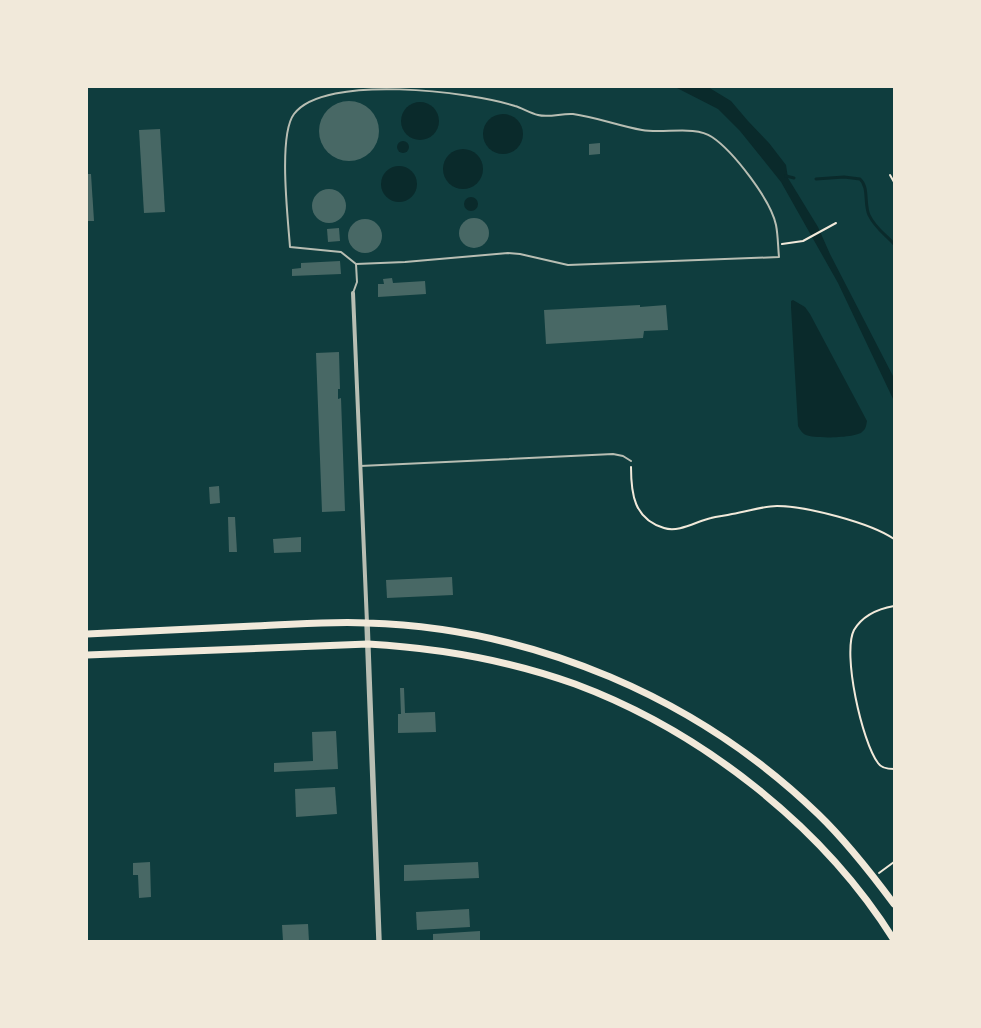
<svg xmlns="http://www.w3.org/2000/svg" width="981" height="1028" font-family="Quicksand,sans-serif">
<style>
.water{fill:#0a2a2b}
.lines{fill:none;stroke-linecap:round;stroke-linejoin:round}
.stream{stroke:#0a2a2b;stroke-width:3}
.building{fill:#486865}
.path{stroke:#f1e9da;stroke-width:2}
.service{stroke:#b8beb3;stroke-width:2}
.minor{stroke:#b8beb3;stroke-width:4}
.tertiary{stroke:#b8beb3;stroke-width:5.5}
.trunk{stroke:#f1e9da;stroke-width:7}
</style>
<rect width="100%" height="100%" fill="#0f3d3e"/>
<g class="water">
<polygon points="675,87 708,87 731,101 748,121 769,143 786,165 788,178 818,227 830,254 894,378 894,401 838,283 781,182 740,131 718,109"/>
<circle cx="420" cy="121" r="19"/>
<circle cx="503" cy="134" r="20"/>
<circle cx="403" cy="147" r="6"/>
<circle cx="463" cy="169" r="20"/>
<circle cx="399" cy="184" r="18"/>
<circle cx="471" cy="204" r="7"/>
<path d="M793,300L805,307L810,314L867,421C866,426 866,429 862,432C856,438 815,439 806,435C803,434 800,430 798,426L791,307V301Z"/>
</g>
<g class="lines">
<g class="stream">
<polyline points="786,176 794,178"/>
<path d="M816,179L844,177L860,179C869,187 864,204 869,215C875,228 885,234 894,244"/>
</g>
</g>
<g class="building">
<circle cx="349" cy="131" r="30"/>
<polygon points="160,129 165,212 144,213 139,130"/>
<polygon points="600,143 600,154 589,155 589,144"/>
<polygon points="87,174 91,174 94,221 87,221"/>
<circle cx="329" cy="206" r="17"/>
<circle cx="474" cy="233" r="15"/>
<circle cx="365" cy="236" r="17"/>
<polygon points="339,228 340,241 328,242 327,229"/>
<polygon points="340,261 341,274 292,276 292,269 301,268 301,263"/>
<polygon points="392,278 393,283 425,281 426,294 378,297 378,284 384,284 383,279"/>
<polygon points="640,305 640,307 666,305 668,330 644,331 643,338 546,344 544,310"/>
<polygon points="339,352 340,389 338,389 338,399 341,398 345,511 322,512 316,353"/>
<polygon points="219,486 220,503 210,504 209,487"/>
<polygon points="228,517 235,517 237,552 229,552"/>
<polygon points="301,537 301,552 274,553 273,539"/>
<polygon points="452,577 453,595 387,598 386,580"/>
<polygon points="400,688 404,688 405,713 435,712 436,732 398,733 398,714 401,714"/>
<polygon points="336,731 338,769 274,772 274,763 313,761 312,732"/>
<polygon points="335,787 337,814 296,817 295,789"/>
<polygon points="150,862 151,897 139,898 138,875 133,875 133,863"/>
<polygon points="478,862 479,878 404,881 404,865"/>
<polygon points="469,909 470,927 417,930 416,912"/>
<polygon points="308,924 309,941 283,941 282,925"/>
<polygon points="480,931 480,941 433,941 433,934"/>
</g>
<g class="lines">
<g class="path">
<polyline points="890,175 894,182"/>
<polyline points="782,244 803,241 836,223"/>
<path d="M631,467C631,494 634,519 664,528C679,533 697,521 711,518C718,516 725,516 732,514C747,512 762,506 777,506C806,506 871,523 894,539"/>
<path d="M894,606C877,609 863,615 854,630C842,653 862,742 878,763C881,768 888,769 894,769"/>
<polyline points="879,873 894,862"/>
</g>
<g class="service">
<path d="M353,293L357,282L356,264L405,262L508,253L520,254L568,265L779,257C778,247 778,235 776,225C771,200 733,151 712,137C695,125 663,134 642,130C619,126 596,117 573,114C562,113 549,118 538,115C530,113 522,108 515,106C471,92 325,73 294,114C278,135 288,219 290,247L341,252L356,264"/>
<polyline points="360,466 613,454 623,456 631,461"/>
</g>
<polyline class="minor" points="353,293 367,623"/>
<polyline class="tertiary" points="367,623 379,941"/>
<g class="trunk">
<path d="M87,634C143,631 198,629 254,626C291,625 329,621 367,623C534,628 698,698 818,814C846,841 871,873 894,904"/>
<path d="M87,655L368,644C438,648 508,660 575,684C701,731 823,826 894,940"/>
</g>
</g>
<rect width="981" height="1028" fill="none" stroke="#f1e9da" stroke-width="176"/>
</svg>
